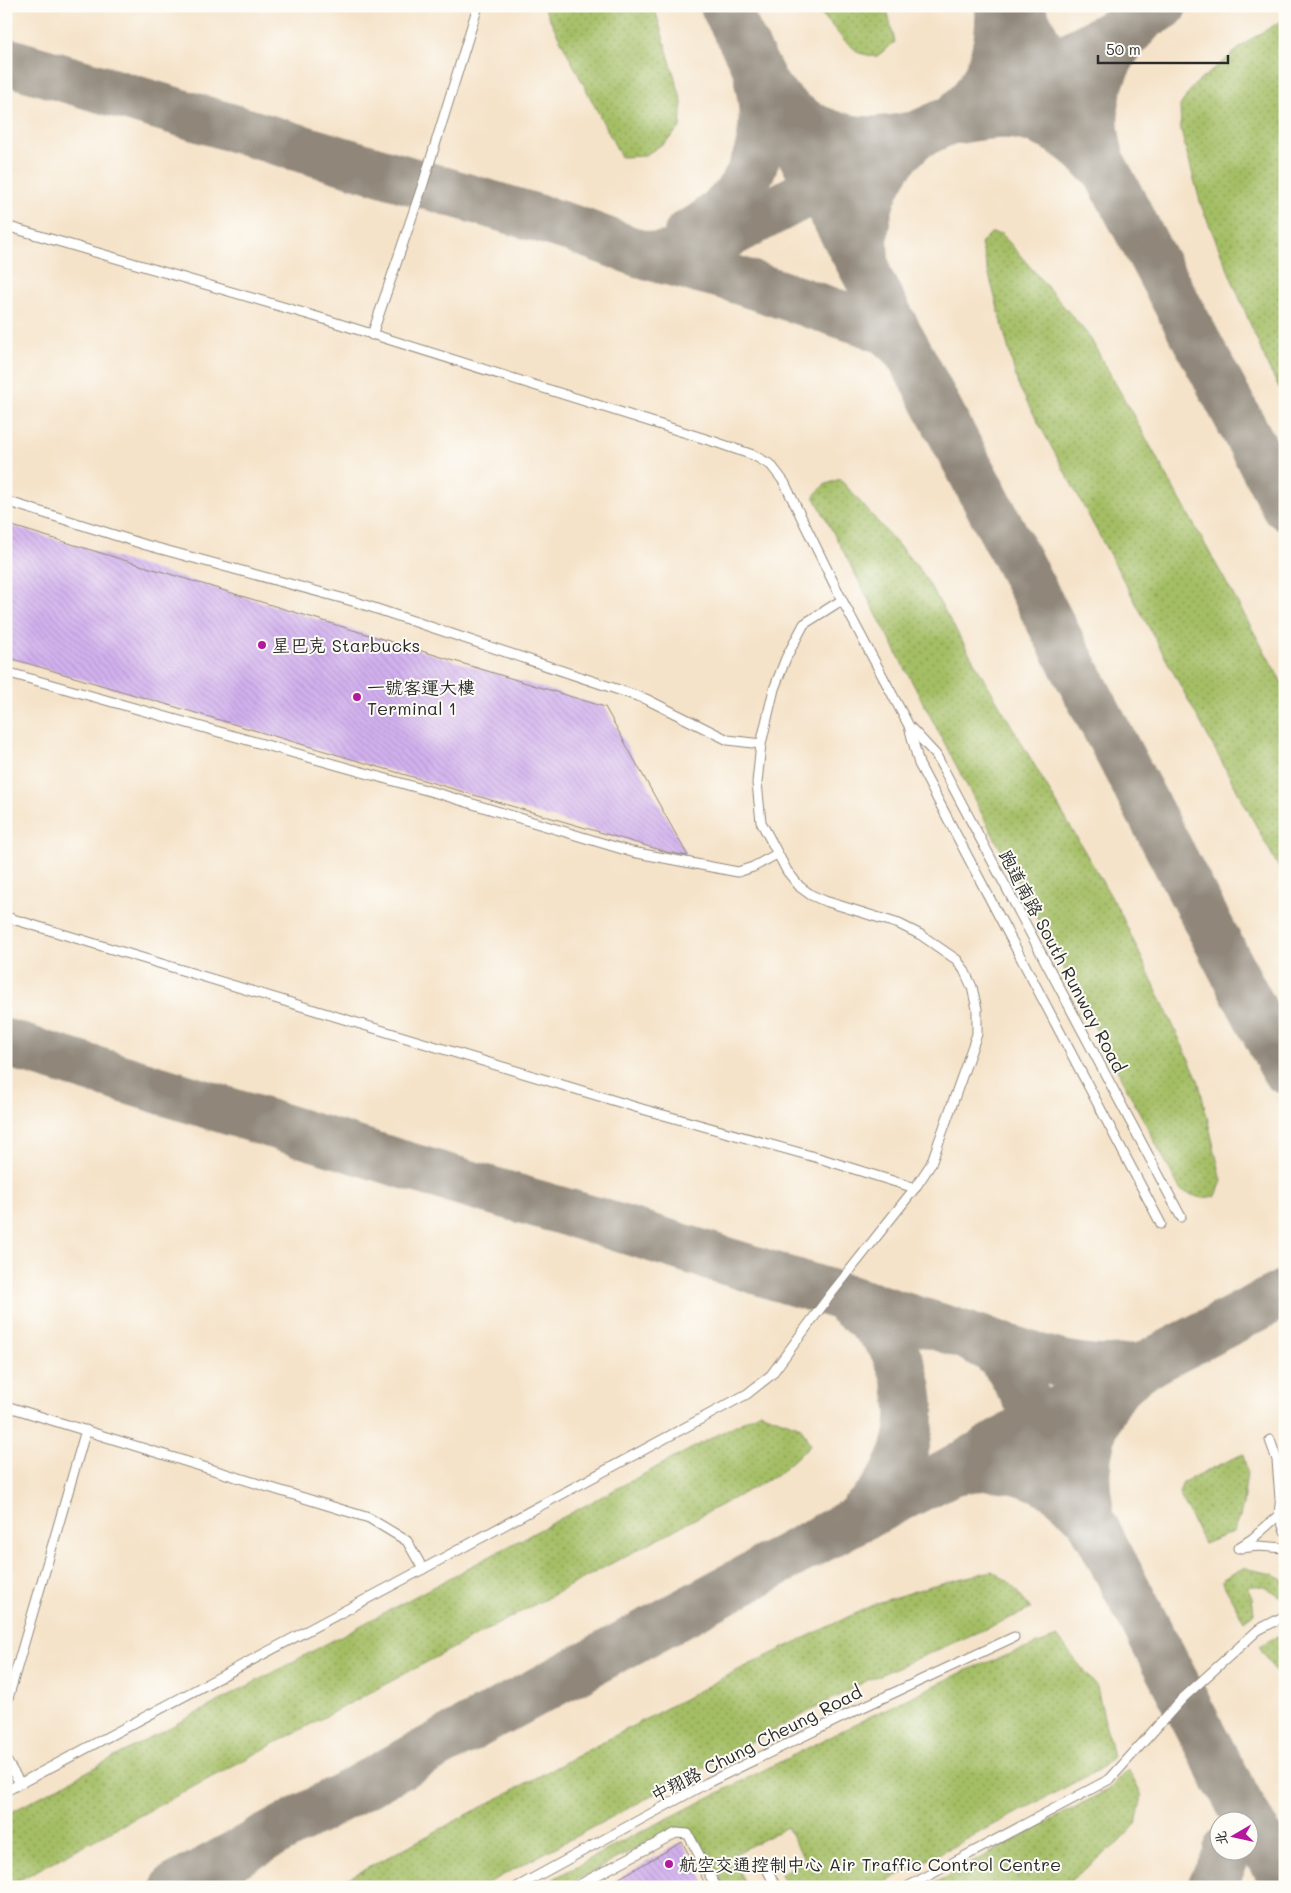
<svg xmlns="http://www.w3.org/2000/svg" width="1291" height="1893" font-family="Mali,'LXGW WenKai TC',sans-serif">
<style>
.grass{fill:url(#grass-dots);stroke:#687448}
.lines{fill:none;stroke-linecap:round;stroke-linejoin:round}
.taxiway{stroke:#90877a;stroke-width:48}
.building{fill:url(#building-back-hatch)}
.lane-casing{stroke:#90877a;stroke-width:11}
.lane{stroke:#fff;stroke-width:9}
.poi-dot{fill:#b5179e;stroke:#fdfcf7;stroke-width:2}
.labels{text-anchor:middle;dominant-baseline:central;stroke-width:4;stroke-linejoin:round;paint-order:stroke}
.poi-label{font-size:18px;fill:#2b2b2b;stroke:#fdfcf7;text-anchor:start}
.street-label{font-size:18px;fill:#2b2b2b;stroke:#fdfcf7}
</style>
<defs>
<pattern id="grass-dots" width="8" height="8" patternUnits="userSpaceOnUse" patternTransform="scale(1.25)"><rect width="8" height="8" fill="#a4be65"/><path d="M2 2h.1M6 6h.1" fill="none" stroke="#869b53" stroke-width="1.8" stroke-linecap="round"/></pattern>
<pattern id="building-back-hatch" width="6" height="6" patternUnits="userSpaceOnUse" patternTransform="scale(1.25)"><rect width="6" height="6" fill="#d2b1ee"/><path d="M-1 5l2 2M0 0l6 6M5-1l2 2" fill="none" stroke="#b498cc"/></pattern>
</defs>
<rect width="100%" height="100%" fill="#fdfcf7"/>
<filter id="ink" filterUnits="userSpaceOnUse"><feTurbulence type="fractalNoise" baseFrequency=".02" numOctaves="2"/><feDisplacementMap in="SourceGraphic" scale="10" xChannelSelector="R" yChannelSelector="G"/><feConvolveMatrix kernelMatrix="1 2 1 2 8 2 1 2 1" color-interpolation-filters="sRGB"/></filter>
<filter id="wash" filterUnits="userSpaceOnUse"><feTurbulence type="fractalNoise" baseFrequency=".0096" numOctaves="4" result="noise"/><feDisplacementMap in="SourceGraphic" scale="20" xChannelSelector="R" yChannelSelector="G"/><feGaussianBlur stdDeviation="1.12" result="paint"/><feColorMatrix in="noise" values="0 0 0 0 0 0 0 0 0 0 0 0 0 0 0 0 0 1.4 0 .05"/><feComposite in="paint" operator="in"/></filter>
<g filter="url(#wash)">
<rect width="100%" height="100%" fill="#f5e3c9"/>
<g class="grass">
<polygon points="543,6 654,6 682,102 680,128 667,141 644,156 621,157"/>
<polygon points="815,6 886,6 895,42 876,57 859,53 843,39"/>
<polygon points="1285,19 1285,398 1269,369 1201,205 1181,131 1180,106 1193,86 1251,39"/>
<polygon points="991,233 1002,234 1089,336 1285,688 1285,879 1018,385 981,244"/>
<polygon points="840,479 922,572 1120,912 1198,1079 1222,1181 1216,1196 1201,1198 1181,1191 814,496 824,485"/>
<polygon points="760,1412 801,1427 810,1445 777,1475 6,1887 6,1815"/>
<polygon points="1243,1454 1247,1471 1243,1504 1239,1520 1233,1532 1204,1544 1179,1493 1183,1482"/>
<path d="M1243,1568L1273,1574L1285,1582L1284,1599C1272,1590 1262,1583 1247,1587L1252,1598L1254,1613L1244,1621L1221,1580Z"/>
<polygon points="992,1571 1009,1582 1031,1609 868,1680 481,1887 332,1887 732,1673 877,1603 934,1585"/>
<polygon points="1285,1632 1285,1686 1259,1646"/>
<polygon points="1057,1637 1097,1687 1113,1757 1100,1769 876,1887 786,1887 780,1874 805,1860 787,1827 731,1856 747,1887 723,1887 692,1829 674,1828 564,1887 539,1887 615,1845 873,1715 967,1670"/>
<polygon points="1128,1769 1142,1796 1136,1824 1118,1843 1062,1887 927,1887 1109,1789"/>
</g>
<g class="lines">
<g class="taxiway">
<polyline points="724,6 819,188 908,351 1285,1070"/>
<polyline points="1018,6 1285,506"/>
<polyline points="6,61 574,229 649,257 675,254 698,248 720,239 919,134 948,121 1163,6"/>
<path d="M774,96C780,102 786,109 793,114C825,140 870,145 908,136"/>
<path d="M959,113C990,88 1001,45 999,6"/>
<path d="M959,120C972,118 984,115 997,115C1035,113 1071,133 1095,161"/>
<path d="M1099,152C1086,102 1101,59 1138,23"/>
<path d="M688,233C697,230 704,225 711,219C756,186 771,134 758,81"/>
<polyline points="659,259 722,275 864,322 886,331 908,351"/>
<path d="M867,273C858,226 871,175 908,143"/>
<polyline points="6,1043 431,1173 593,1220 965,1335 990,1348 1000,1357 1009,1368 1039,1420 1221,1770 1285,1884"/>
<path d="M847,1302C863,1315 883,1329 893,1348C920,1398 915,1454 878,1497C873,1503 868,1509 862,1513"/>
<path d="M979,1339C1030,1355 1081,1376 1135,1367"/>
<path d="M955,1471C1002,1459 1050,1474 1082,1511"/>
<path d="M1090,1510C1080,1465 1091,1404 1131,1375"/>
<polyline points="175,1887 848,1524 949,1473 1039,1420 1285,1293"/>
<polyline points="1211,1887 1225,1859 1226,1850"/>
</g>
</g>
<g id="blocks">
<g class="building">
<polygon points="6,524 605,707 688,856 667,852 6,657"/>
<polygon points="682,1842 707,1887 604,1887"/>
</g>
</g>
</g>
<g filter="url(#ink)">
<use href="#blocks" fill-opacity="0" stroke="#90877a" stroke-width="1"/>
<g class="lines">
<defs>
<g id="lane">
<polyline points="6,226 324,319 715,442 753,455 771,465 784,482 842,600 909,726 919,764 1161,1224"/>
<polyline points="372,335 423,184 478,6"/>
<polyline points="6,501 146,545 356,602 646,699 728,740 761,744"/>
<polyline points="6,672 440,794 632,852 738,872 753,867 777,854"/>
<polyline points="911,728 936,755 1181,1217"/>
<polyline points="6,917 642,1109 822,1159 915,1188"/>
<polyline points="6,1406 369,1518 407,1541 423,1569"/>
<polyline points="1270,1440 1277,1460 1280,1499"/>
<polyline points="1281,1495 1279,1515 1285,1531"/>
<polyline points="1238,1548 1252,1539 1279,1515"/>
<polyline points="1241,1548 1258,1546 1285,1548"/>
<polyline points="6,1705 86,1430"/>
<polyline points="6,1760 20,1783"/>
<polyline points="6,1791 423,1569 747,1394 771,1375 831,1294 915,1188 931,1164 977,1034 977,1009 972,987 964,970 957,960 921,935 899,924 825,901 811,895 800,887 787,871 761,822 757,783 761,744 774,689 786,658 804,624 842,600"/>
<polyline points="765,1865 776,1887"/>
<polyline points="517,1887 707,1783 861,1708 1014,1637"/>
<polyline points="575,1887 676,1833 688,1834 716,1887"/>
<polyline points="907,1887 1110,1779 1183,1698 1258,1630 1285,1616"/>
</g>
</defs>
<use href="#lane" class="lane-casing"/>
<use href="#lane" class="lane"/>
</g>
</g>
<g class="poi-dot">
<circle cx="262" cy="645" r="5"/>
<circle cx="357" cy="697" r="5"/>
<circle cx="669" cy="1864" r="5"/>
</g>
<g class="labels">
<g class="poi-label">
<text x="272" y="645">星巴克 Starbucks</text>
<text x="367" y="687">一號客運大樓<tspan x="367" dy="21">Terminal 1</tspan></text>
<text x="679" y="1864">航空交通控制中心 Air Traffic Control Centre</text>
</g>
<g class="street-label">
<text transform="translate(1063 961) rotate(62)">跑道南路 South Runway Road</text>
<text transform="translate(756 1743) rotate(-27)">中翔路 Chung Cheung Road</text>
</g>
</g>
<rect width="1291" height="1893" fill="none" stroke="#fdfcf7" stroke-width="25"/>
<g transform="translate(1234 1836) rotate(261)"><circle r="24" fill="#fdfcf7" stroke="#a9a8a5"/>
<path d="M0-4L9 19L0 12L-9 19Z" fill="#b5179e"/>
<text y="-8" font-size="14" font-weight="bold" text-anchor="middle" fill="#2b2b2b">北</text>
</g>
<path d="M1098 55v8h130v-8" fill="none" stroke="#2b2b2b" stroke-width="2.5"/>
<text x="1106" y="55" font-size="15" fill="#2b2b2b" stroke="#fdfcf7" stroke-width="4" paint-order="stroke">50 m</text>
</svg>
